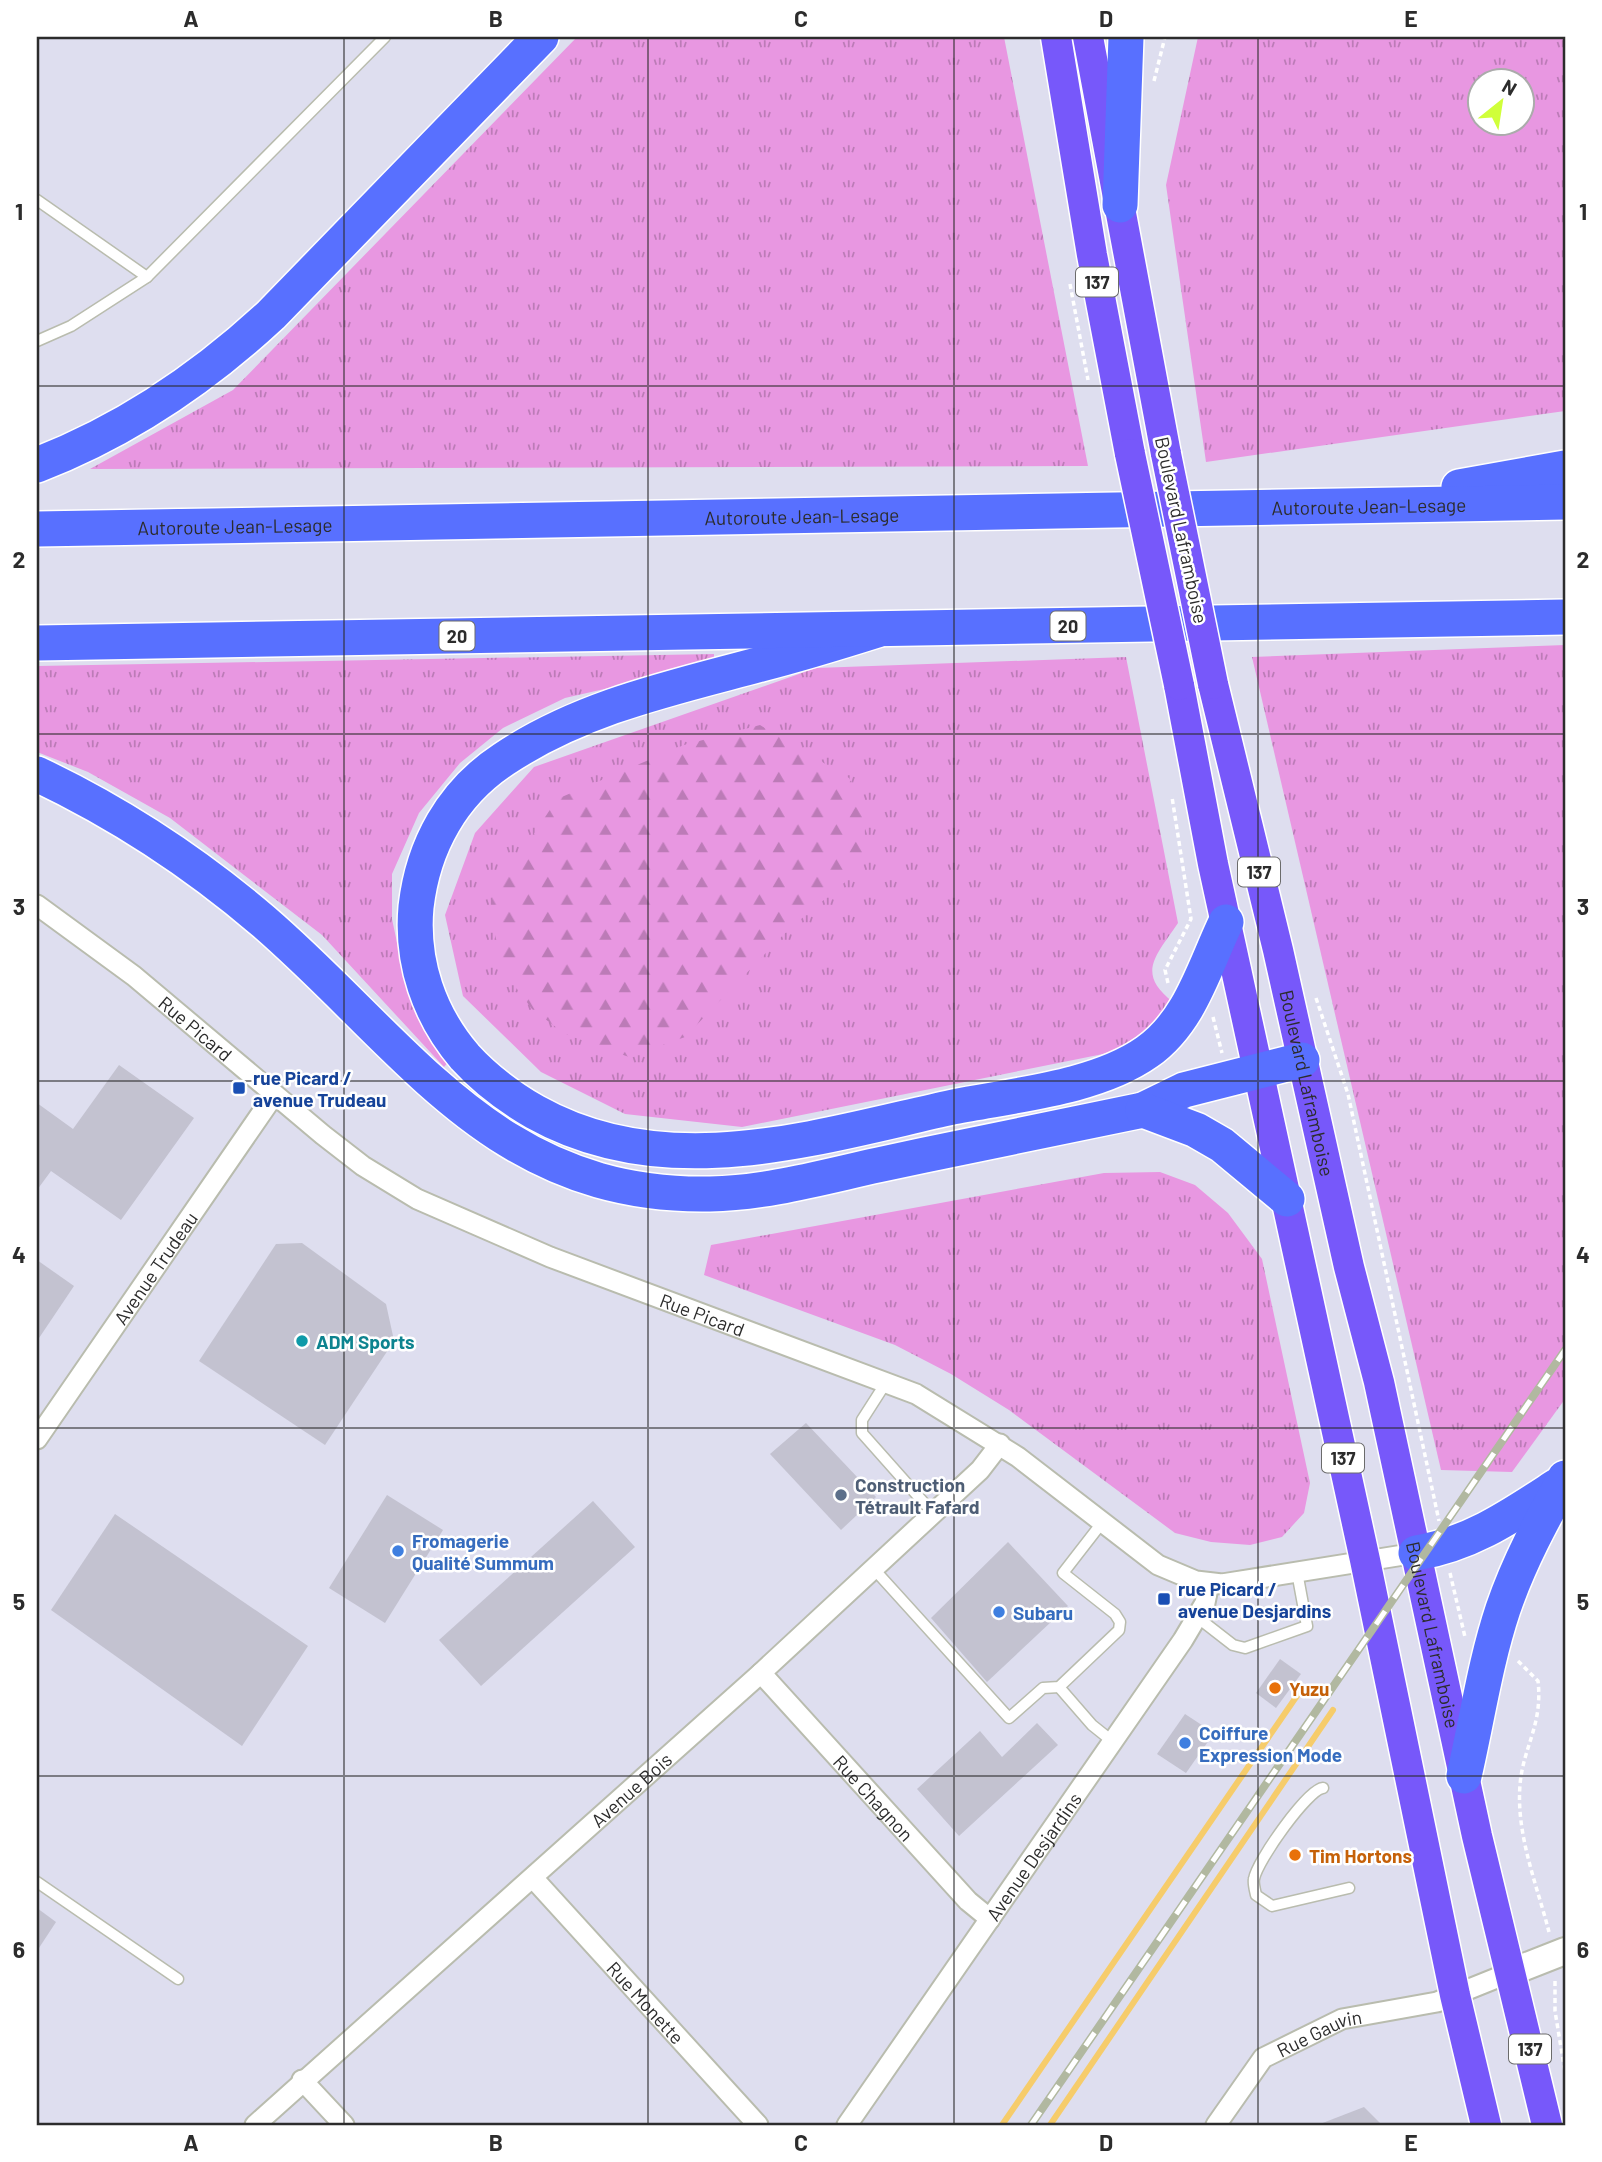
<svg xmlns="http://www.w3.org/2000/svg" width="1602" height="2162" font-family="Barlow,sans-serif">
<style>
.grass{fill:url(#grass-tufts);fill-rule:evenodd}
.forest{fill:url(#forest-firs)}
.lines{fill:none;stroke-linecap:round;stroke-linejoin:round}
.stream{stroke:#f6cc6b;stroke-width:6}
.building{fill:#c3c2d0}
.lane-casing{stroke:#b9bcae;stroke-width:13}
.street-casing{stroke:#b9bcae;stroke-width:23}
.secondary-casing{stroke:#b9bcae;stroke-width:30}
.primary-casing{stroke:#fff;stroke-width:33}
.highway-casing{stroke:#fff;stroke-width:38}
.path{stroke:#fff;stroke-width:3.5;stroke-dasharray:5 3.5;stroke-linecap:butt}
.lane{stroke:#fff;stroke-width:10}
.street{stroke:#fff;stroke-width:19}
.secondary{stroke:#fff;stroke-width:26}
.primary{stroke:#7758fa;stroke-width:30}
.highway{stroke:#5870ff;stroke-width:35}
.rail-casing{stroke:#b1b8a0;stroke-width:8}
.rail{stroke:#fff;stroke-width:5;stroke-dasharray:16;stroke-linecap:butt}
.primary-bridge-casing{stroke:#fff;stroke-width:33;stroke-linecap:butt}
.primary-bridge{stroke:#7758fa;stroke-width:30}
.grid{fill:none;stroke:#2c2c2c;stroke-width:2;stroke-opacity:0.55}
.transit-dot{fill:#1a4fb4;stroke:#fff;stroke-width:2.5}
.culture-dot{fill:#0f9aa8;stroke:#fff;stroke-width:2.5}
.service-dot{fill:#5c6f8a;stroke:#fff;stroke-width:2.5}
.shop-dot{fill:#3f7fe0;stroke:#fff;stroke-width:2.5}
.food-dot{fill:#e8710a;stroke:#fff;stroke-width:2.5}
.labels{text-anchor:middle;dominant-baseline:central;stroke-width:5;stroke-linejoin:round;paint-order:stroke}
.shield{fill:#fff;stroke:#6b6b6b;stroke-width:2}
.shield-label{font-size:18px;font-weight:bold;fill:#2c2c2c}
.street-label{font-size:19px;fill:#2c2c2c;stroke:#fff}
.transit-label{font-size:19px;font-weight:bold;fill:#164399;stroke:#fff;text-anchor:start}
.culture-label{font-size:19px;font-weight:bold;fill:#0d838f;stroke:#fff;text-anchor:start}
.service-label{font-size:19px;font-weight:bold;fill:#4e5e75;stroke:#fff;text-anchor:start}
.shop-label{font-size:19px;font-weight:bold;fill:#366cbe;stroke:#fff;text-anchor:start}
.food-label{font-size:19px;font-weight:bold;fill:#c56008;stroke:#fff;text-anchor:start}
.neatline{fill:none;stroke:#2c2c2c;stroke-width:2.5}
.grid-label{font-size:23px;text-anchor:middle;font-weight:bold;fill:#2c2c2c}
</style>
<defs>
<pattern id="grass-tufts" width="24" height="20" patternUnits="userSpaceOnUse" patternTransform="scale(1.75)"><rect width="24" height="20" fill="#e897e1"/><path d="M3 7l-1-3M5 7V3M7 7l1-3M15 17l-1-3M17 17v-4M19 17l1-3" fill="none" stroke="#bc7bb7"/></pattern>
<pattern id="forest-firs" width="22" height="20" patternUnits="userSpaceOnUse" patternTransform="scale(1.75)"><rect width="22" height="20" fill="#e897e1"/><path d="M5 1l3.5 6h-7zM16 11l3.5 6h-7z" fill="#bc7bb7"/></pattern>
</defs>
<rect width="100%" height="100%" fill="#dedeef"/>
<g class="grass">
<polygon points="577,37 1004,37 1088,466 90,469 233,390"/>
<path d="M1198,37H1565V411L1206,462L1166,185ZM1480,80H1522V122H1480Z"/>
<polygon points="1565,645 1565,1399 1512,1472 1441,1470 1252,657"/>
<polygon points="714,654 714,664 565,698 503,728 460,763 419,813 392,874 392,919 406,985 450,1060 444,1067 322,935 170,818 88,772 37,752 37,666"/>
<path d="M1126,657L1178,923C1157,955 1135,973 1173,1002L1151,1030L1118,1051L742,1127L625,1114L541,1072L463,996L445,915L475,833L534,767L816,668Z"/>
<polygon points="1160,1172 1195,1185 1228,1213 1262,1259 1310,1483 1304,1513 1282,1537 1250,1545 1211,1542 1175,1533 1009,1410 951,1374 895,1345 704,1275 711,1245 1104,1173"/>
</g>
<polygon class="forest" points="760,725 849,778 866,808 863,867 788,930 685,1037 629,1057 565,1034 532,1009 499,965 491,899 557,799 684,745"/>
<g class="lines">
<g class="stream">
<polyline points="1002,2125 1303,1687"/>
<polyline points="1050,2125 1333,1710"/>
</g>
</g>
<g class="building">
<polygon points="119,1065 194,1118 121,1220 51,1171 37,1190 37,1103 73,1129"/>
<polygon points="302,1243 386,1304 393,1336 390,1347 325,1445 199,1361 276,1244"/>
<polygon points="37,1260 74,1286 37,1341"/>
<polygon points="806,1423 876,1497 841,1530 770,1454"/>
<polygon points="387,1495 443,1530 385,1623 329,1588"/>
<polygon points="593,1501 635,1547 481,1686 439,1640"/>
<polygon points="115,1514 308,1646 242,1746 51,1610"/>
<polygon points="1008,1542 1068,1606 987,1682 931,1618"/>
<polygon points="1280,1659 1301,1674 1276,1708 1256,1693"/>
<polygon points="1185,1714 1214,1733 1186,1773 1157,1754"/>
<polygon points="1037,1723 1058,1745 959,1836 917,1789 980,1731 1002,1757"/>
<polygon points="37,1908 56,1922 37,1951"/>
<polygon points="1364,2107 1382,2125 1320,2125 1320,2124"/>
</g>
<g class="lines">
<defs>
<g id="lane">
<polyline points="37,200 147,277"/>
<polyline points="37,341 71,326 147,277 385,37"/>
<polyline points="887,1381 862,1420 862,1433 933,1513"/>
<polyline points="873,1568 1009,1718 1043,1688 1059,1687 1119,1630 1120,1622 1115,1614 1063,1573 1101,1524"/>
<polyline points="1197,1617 1233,1645 1245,1648 1307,1626 1297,1572"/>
<polyline points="1059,1687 1092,1725 1112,1741"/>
<path d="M1323,1788C1308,1789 1257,1861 1254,1879C1253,1883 1255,1890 1256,1895L1272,1906L1349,1888"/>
<polyline points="37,1882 178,1979"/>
</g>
<g id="street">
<path id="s1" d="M37,905L134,976L323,1135L363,1166L417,1199L550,1257L916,1394L1018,1457L1158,1565L1196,1581L1222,1584L1416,1553"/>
<path id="s2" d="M37,1439L274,1095"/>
<path id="s3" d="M761,1673L968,1901L990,1919"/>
<path id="s4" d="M533,1878L758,2125"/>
<polyline points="302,2080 344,2125"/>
<path id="s5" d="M255,2125L761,1673L980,1470L1000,1444"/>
<path id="s6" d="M847,2125L1183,1640L1205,1603L1209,1583"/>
<path id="s7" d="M1216,2125L1263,2058L1342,2019L1437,2002L1509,1973"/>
</g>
<polyline id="secondary" points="1509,1973 1565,1951"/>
<g id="primary">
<polyline points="1056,37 1092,255 1130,454"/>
<polyline points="1088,37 1166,454"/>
<path id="s8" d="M1213,684L1278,950L1349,1267L1379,1382L1477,1836L1547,2125"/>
<polyline points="1179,685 1213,864 1365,1560 1455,1995 1486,2125"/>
</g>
<g id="highway">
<polyline points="1120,205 1126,37"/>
<path d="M37,465C125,431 202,379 271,315L541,37"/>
<polyline points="1459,487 1565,468"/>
<path id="s9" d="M37,529L1565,502"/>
<path d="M877,630C839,642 800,654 761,664C672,688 582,707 504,759C452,793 423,846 416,907C411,962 429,1015 465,1057C485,1079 509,1097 535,1112C667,1186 816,1137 953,1107C1013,1095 1096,1088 1147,1052C1190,1022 1204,968 1226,922"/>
<polyline points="37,643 1565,617"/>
<path d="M37,774C119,813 194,862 263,921C408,1046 495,1198 710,1194C767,1193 823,1177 878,1165C966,1146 1054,1128 1143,1110L1184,1090L1302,1060"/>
<polyline points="1143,1110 1196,1130 1222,1145 1287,1199"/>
<path d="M1416,1553C1471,1544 1511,1516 1557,1486"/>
<path d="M1464,1776C1477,1720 1485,1663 1503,1609C1519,1562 1542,1520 1565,1478"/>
</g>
</defs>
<use href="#lane" class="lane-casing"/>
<use href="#street" class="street-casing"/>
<use href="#secondary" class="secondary-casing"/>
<use href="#primary" class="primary-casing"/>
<use href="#highway" class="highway-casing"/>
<g class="path">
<polyline points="1154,81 1165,37"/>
<polyline points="1070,284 1088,380"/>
<polyline points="1168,983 1165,970 1191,919 1172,797"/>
<polyline points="1316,998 1348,1094 1439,1521"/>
<polyline points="1213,1017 1222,1053"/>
<polyline points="1450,1573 1465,1637"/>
<path d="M1518,1661L1538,1681C1543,1725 1523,1747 1520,1785C1516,1835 1537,1885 1549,1932"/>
<polyline points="1555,1981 1555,2011 1565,2072"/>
</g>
<use href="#lane" class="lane"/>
<use href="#street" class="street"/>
<use href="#secondary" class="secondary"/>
<use href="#primary" class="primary"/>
<use href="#highway" class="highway"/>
<defs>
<polyline id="rail" points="1031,2125 1565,1350"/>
</defs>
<use href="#rail" class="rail-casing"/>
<use href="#rail" class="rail"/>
<defs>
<g id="primary-bridge">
<polyline points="1130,454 1179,685"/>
<polyline points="1166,454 1213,684"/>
</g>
</defs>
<use href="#primary-bridge" class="primary-bridge-casing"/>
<use href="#primary-bridge" class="primary-bridge"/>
</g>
<path class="grid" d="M344,37V2125M648,37V2125M954,37V2125M1258,37V2125M37,386H1565M37,734H1565M37,1081H1565M37,1428H1565M37,1776H1565"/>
<g class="transit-dot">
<rect x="232" y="1081" width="14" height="14" rx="3.5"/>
<rect x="1157" y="1592" width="14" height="14" rx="3.5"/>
</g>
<circle class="culture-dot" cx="302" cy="1341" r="7"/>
<circle class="service-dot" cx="841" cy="1495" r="7"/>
<g class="shop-dot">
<circle cx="398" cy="1551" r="7"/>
<circle cx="999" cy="1612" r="7"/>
<circle cx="1185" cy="1743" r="7"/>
</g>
<g class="food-dot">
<circle cx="1275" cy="1688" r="7"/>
<circle cx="1295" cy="1855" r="7"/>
</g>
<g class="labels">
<g class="shield">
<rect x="1076" y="267.5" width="42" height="29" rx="5"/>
<rect x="1050.5" y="611.5" width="35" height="29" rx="5"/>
<rect x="439.5" y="621.5" width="35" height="29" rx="5"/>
<rect x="1238" y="857.5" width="42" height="29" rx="5"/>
<rect x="1322" y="1443.5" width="42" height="29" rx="5"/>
<rect x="1509" y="2034.5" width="42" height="29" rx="5"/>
</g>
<g class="shield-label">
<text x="1097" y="282">137</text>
<text x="1068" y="626">20</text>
<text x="457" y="636">20</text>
<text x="1259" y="872">137</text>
<text x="1343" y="1458">137</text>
<text x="1530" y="2049">137</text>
</g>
<g class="street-label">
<text stroke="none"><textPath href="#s9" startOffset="1332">Autoroute Jean-Lesage</textPath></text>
<text stroke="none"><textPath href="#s9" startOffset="765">Autoroute Jean-Lesage</textPath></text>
<text stroke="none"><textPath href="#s9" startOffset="198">Autoroute Jean-Lesage</textPath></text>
<text transform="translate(1182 530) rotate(78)">Boulevard Laframboise</text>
<text stroke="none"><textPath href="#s1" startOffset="201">Rue Picard</textPath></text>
<text stroke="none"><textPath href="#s8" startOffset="410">Boulevard Laframboise</textPath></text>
<text stroke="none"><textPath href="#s2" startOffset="208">Avenue Trudeau</textPath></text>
<text stroke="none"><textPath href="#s1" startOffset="789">Rue Picard</textPath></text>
<text stroke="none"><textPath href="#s8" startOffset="976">Boulevard Laframboise</textPath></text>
<text stroke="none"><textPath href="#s5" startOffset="504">Avenue Bois</textPath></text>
<text stroke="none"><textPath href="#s3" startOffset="168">Rue Chagnon</textPath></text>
<text stroke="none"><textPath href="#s6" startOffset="327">Avenue Desjardins</textPath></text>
<text stroke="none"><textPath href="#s4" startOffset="168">Rue Monette</textPath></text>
<text stroke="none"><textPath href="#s7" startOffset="144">Rue Gauvin</textPath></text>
</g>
<g class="transit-label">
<text x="253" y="1077">rue Picard /<tspan x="253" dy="22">avenue Trudeau</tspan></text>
<text x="1178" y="1588">rue Picard /<tspan x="1178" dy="22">avenue Desjardins</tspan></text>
</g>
<g class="culture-label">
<text x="316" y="1341">ADM Sports</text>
</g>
<g class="service-label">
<text x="855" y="1484">Construction<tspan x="855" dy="22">Tétrault Fafard</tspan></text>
</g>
<g class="shop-label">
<text x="412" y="1540">Fromagerie<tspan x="412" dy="22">Qualité Summum</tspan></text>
<text x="1013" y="1612">Subaru</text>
<text x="1199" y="1732">Coiffure<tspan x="1199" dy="22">Expression Mode</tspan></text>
</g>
<g class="food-label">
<text x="1289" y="1688">Yuzu</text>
<text x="1309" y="1855">Tim Hortons</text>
</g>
</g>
<rect width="1602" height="2162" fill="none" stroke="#ffffff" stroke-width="77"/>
<g transform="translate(1501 102) rotate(30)"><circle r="33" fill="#ffffff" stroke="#ababab" stroke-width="2"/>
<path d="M0-5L12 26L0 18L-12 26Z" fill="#d0ff3a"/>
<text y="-10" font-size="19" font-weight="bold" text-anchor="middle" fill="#2c2c2c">N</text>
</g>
<rect x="38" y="38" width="1526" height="2086" class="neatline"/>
<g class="grid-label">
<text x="191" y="27">A</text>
<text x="496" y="27">B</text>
<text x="801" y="27">C</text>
<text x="1106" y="27">D</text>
<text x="1411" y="27">E</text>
<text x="19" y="220">1</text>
<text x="1583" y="220">1</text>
<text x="19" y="568">2</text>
<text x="1583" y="568">2</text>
<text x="19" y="915">3</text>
<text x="1583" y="915">3</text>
<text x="19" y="1263">4</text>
<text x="1583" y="1263">4</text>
<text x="19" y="1610">5</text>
<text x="1583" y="1610">5</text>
<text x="19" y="1958">6</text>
<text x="1583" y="1958">6</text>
<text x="191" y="2151">A</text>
<text x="496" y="2151">B</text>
<text x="801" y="2151">C</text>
<text x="1106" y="2151">D</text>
<text x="1411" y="2151">E</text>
</g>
</svg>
